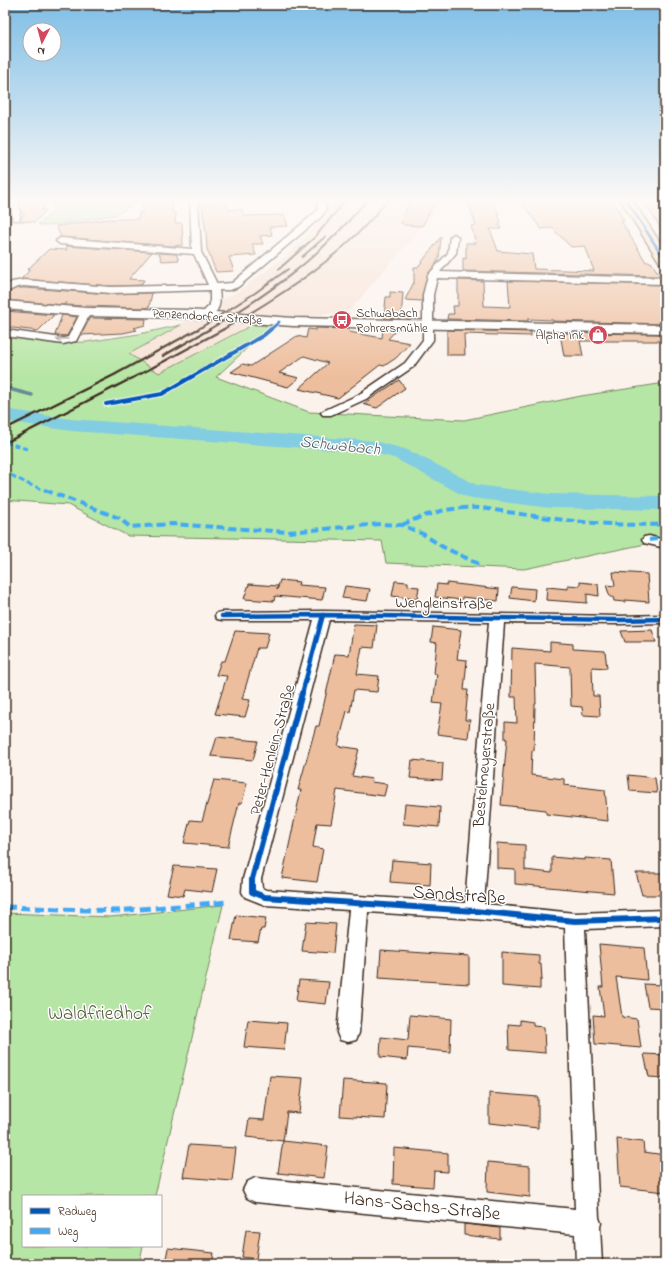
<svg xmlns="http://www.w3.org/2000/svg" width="670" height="1269" font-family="'Indie Flower',sans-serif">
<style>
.built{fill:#f7e2d5}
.green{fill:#b6e6a5;stroke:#788862}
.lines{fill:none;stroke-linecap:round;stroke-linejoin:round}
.stream{stroke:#668c94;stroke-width:3.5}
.river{fill:#83cde3;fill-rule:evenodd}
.building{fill:#edbe9e;stroke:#3b2a1e}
.street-casing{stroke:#3b2a1e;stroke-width:3}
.secondary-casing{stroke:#3b2a1e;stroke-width:3}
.primary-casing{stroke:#3b2a1e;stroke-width:3}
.street{fill:#fff;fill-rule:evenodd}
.secondary{fill:#fff;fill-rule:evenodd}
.primary{fill:#fbddab;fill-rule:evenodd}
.rail-far1{stroke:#3b2a1e;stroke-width:2}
.rail{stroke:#3b2a1e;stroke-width:2.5}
.quiet-far2{stroke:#3fa9f5;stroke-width:3;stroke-dasharray:6 3;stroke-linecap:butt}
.quiet-far1{stroke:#3fa9f5;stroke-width:4;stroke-dasharray:8 4;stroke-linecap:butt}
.quiet{stroke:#3fa9f5;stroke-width:5;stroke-dasharray:10 5;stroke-linecap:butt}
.cycleway-far3-casing{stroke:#fff;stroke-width:4.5}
.cycleway-far2-casing{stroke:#fff;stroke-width:6}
.cycleway-far1-casing{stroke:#fff;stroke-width:7}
.cycleway-casing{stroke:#fff;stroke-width:8}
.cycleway-far3{stroke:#0057b8;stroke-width:3}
.cycleway-far2{stroke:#0057b8;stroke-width:4}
.cycleway-far1{stroke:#0057b8;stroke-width:4.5}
.cycleway{stroke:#0057b8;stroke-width:6}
.oneway{stroke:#a79f9a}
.labels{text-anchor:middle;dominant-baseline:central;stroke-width:3;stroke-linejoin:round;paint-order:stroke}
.far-poi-label{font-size:13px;fill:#3b2a1e;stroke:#fff;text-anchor:start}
.far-street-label{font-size:13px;fill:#3b2a1e;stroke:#fff}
.street-label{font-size:16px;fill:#3b2a1e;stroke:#fff}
.water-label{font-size:17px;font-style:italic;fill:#515b59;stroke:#fff}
.near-street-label{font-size:19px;fill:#3b2a1e;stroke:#fff}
.near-park-label{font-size:19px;fill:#5a5940;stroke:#fff}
</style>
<rect width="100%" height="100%" fill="#fbf2ec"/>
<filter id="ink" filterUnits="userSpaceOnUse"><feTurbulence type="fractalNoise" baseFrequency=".025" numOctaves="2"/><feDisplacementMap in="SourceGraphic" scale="8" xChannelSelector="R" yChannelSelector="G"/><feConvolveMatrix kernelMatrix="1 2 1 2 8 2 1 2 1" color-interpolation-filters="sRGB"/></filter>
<g filter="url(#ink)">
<polygon class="built" points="338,201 442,201 438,209 349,311 252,325 159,373 129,354 240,290 287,255 327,214"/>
<g class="green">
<path d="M53,201H138L133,205L115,215L44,226L38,224C47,218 56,212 53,201Z"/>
<polygon points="181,325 129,354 159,373 252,325 271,326 216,377 309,412 464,420 581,396 665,383 665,540 524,569 386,563 382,541 128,536 68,505 5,500 5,341 12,336 61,343 86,342 139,334"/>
<polygon points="223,905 155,1196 23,1196 23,1246 143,1246 139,1264 5,1264 5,913 111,917"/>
</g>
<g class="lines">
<polyline class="stream" points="5,388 32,395"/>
<polygon class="river" points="5,409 71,419 375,441 408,450 477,485 550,494 665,496 665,510 550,508 472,498 464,496 394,458 374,453 71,431 5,421"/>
</g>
<g class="building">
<polygon points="48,200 42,210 46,210 35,222 19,221 25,213 21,213 21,211 28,201"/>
<polygon points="158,200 172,200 172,213 176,213 175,223 182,223 183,245 172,246 61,237 56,226 109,219 138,219 139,213 142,213 143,202"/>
<polygon points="213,200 226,200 229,210 241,209 244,216 284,215 288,226 270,227 272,235 260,236 263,244 252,244 256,255 229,257 234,271 216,272 207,249 206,233 202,204 214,203"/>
<polygon points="411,200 436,200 422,226 405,225 400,222"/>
<polygon points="560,200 613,200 624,221 621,221 646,262 651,262 660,276 463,271 463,258 466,259 466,243 476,243 471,226 476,225 468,202 494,201 501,223 499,223 501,229 490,229 498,251 532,254 534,269 594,271 585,246 571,247 552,228 541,229 521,202 560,202"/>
<polygon points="645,203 665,203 665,235 653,216"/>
<polygon points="441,237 439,258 435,265 427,275 422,301 405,300 414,282 414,267 418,267"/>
<polygon points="65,246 152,252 129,279 144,280 141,285 111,286 21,279 30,270 27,270 49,249 67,250"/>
<polygon points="159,253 176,254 179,260 162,261"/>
<polygon points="458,280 483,281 484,306 510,307 508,281 665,285 665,324 553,321 553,320 528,319 528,321 447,319 448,314 454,314 453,306 458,306"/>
<polygon points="17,288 24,288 111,294 152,293 149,307 144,308 86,306 66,305 66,302 64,305 5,300 5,294"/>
<polygon points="390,292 403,293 401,319 384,318 386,297 390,297"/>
<polygon points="5,311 54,315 38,331 5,327"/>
<polygon points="62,315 77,317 67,336 55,335"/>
<polygon points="90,318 146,319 145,325 134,328 137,330 123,333 81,335"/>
<polygon points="316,328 350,329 349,332 382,338 383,329 397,329 388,339 410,343 396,358 384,366 380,365 338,398 299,389 328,363 304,356 279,373 299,378 288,387 231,372 243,364 251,366 297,336 306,338 308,329 316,330"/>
<polygon points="447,330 531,332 531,336 464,334 465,355 447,355"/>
<polygon points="560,333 665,334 665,341 580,341 583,356 564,356"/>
<polygon points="399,380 405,388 377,408 363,404"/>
<polygon points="613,572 647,574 649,602 625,600 625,602 614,601 613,597 610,597 606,585 615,586"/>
<polygon points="280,580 299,582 298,585 325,587 322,600 275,596 274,601 244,599 249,584 278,586 277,590"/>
<polygon points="395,581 408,582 408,586 419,587 417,599 392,596"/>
<polygon points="580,582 598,584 599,596 587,594 587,603 546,600 547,587 568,589 568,585 580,586"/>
<polygon points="447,583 499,589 498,601 462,597 462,600 435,597 437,584 447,585"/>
<polygon points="345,586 370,589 367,601 342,598"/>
<polygon points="512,587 535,589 534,601 510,598"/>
<polygon points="354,624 377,625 374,648 362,647 357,674 379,676 377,692 354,690 350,712 347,711 338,746 359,749 352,776 372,779 371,782 387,784 384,796 337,790 331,824 317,823 313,847 323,849 317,882 282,878 301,790 298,790 316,726 319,726 335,654 349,655"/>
<polygon points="433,627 461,630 457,659 467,660 464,690 468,690 465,720 470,720 468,738 437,734 442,704 433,703 437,674 434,674 437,643 431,642"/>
<polygon points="652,630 656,642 625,642 621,631"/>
<polygon points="235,631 269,633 265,648 257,648 242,699 250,700 245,717 215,714 227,676 216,675 221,661 225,661"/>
<polygon points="550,642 573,644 573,649 605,651 607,668 592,667 593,696 599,696 600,716 583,715 582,707 571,706 570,667 535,664 536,704 535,704 534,751 532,750 531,775 564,779 564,785 605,790 608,821 546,814 546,810 501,805 507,739 505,739 505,722 517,723 516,697 511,697 512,648 550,651"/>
<polygon points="217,737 258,741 253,760 211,756"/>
<polygon points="412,760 443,763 442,780 410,778"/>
<polygon points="628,775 655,778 657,793 630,791"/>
<polygon points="214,780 247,783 242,803 239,803 228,847 184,843 190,820 202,821"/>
<polygon points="405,804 440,807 439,827 403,824"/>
<polygon points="497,843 525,845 525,870 552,873 552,857 585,860 585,858 611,860 614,893 515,884 515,869 497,868"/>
<polygon points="392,860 431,863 430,885 390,882"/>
<polygon points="174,866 217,869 212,892 185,889 183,896 167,894"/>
<polygon points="636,873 665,873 665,895 642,895"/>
<polygon points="236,915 266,918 264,929 261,929 258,942 231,940"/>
<polygon points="306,922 336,924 333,953 302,951"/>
<polygon points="599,944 644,948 647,980 616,977 622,1017 637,1019 641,1048 595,1044 593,1015 604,1016 600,987 603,987"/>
<polygon points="381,950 469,956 469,984 379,978"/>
<polygon points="502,952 539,955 539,964 541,964 542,980 540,980 540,989 502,986"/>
<polygon points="299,980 329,982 326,1004 296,1001"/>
<polygon points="644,984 661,985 665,1008 648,1007"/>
<polygon points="410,1015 451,1019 450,1052 408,1048 407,1060 380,1057 381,1037 408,1040"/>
<polygon points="248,1020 287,1023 284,1050 244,1047"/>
<polygon points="520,1020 533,1022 533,1026 544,1027 545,1053 509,1050 508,1024 520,1025"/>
<polygon points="644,1054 665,1055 665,1078 649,1077"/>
<polygon points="270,1076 303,1078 299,1113 287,1112 283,1141 246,1137 249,1119 264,1120"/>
<polygon points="343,1080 387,1083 385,1119 340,1116"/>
<polygon points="489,1093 538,1097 538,1128 489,1123"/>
<polygon points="617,1139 643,1142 644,1152 665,1155 665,1192 620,1187"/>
<polygon points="283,1141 328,1146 324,1178 278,1173"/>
<polygon points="189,1145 236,1148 232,1181 183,1177"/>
<polygon points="394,1148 448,1153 448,1172 434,1171 433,1187 393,1184"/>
<polygon points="488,1162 530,1166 530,1197 487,1192"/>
<polygon points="464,1224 500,1228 500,1239 464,1235"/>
<polygon points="246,1230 260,1231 256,1259 242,1257"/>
<polygon points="168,1248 214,1253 212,1264 165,1264"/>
</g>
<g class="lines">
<defs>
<g id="street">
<polygon points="5,201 19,201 20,218 19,220 13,220 12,204 5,204"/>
<path d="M190,201H198L201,252L217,284L232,283L316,212L318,209L317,201H325L326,209L322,216L238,287L230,290H219C221,303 220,314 205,318L200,315L210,305V290L111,293L24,286L17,287L5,293V286L12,282L24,280L111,287L208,285L194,254L60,244L56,241L60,238L192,249Z"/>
<polygon points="454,234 458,237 456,253 440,272 665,278 665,284 437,278 433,295 433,340 413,367 366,399 331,415 323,415 321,413 323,411 358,395 405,363 423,340 423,295 428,275 448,253 450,237"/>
<polygon points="86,309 91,312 76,341 63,344 5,336 5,330 63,338 68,337 81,312"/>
<polygon points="649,536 665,540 665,548 644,543 642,540 644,537"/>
<path d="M323,611L618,616L665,615V623L618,624L504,623L484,904L575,913L665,910V926L585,929L599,1218L601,1223L600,1227L602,1264H576L575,1234L255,1202L247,1198L243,1190L247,1182L255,1178L575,1209L565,928L474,919L368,912L359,1033L356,1040L348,1042L340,1040L337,1033L349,910L265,905L245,897L242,892L243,879L314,620H222L217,619L215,616L217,613L222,612ZM329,620L489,622L465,903L266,890L262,888L261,879Z"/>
</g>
<polygon id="secondary" points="5,301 86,308 188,310 293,318 665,325 665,333 293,326 188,318 86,316 5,309"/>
<polygon id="primary" points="621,201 633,201 665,250 665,264 660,263"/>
</defs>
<use href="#street" class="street-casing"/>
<use href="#secondary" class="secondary-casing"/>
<use href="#primary" class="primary-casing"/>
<use href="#street" class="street"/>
<use href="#secondary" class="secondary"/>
<use href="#primary" class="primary"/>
<g class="rail-far1">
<polyline points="302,257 326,236"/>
<polyline points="279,269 315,237 345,201"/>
<polyline points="197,330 255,293 288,269"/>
<path d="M208,330C271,293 320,257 366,201"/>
<path d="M222,330C282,295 344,256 387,201"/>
</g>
<g class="rail">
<polyline points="163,356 210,329"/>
<polyline points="5,429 114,375 198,329"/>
<polyline points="5,443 148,370 224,329"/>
</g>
<g class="quiet-far2">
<polyline points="5,442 27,449"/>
<polyline points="11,475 28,484 48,491"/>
</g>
<g class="quiet-far1">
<polyline points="45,490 119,518 130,527 172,524 288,532 381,524 402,525 423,534 443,547 479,564"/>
<path d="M402,525C427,513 453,506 481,508C542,517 603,528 665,524"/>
<polyline points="649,540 665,538"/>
</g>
<polyline class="quiet" points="5,907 116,911 229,902"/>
<defs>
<g id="cycleway-far3">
<polyline points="627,201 665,260"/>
<polyline points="270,330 279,322"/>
</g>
<polyline id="cycleway-far2" points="106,404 162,394 264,335 271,329"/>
<g id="cycleway-far1">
<polyline points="222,616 323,615 618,620 665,619"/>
<polyline points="302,694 323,615"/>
</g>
<polyline id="cycleway" points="302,693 252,879 252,892 265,897 474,911 575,921 665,918"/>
</defs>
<use href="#cycleway-far3" class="cycleway-far3-casing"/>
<use href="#cycleway-far2" class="cycleway-far2-casing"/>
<use href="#cycleway-far1" class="cycleway-far1-casing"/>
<use href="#cycleway" class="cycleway-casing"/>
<use href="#cycleway-far3" class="cycleway-far3"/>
<use href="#cycleway-far2" class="cycleway-far2"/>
<use href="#cycleway-far1" class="cycleway-far1"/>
<use href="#cycleway" class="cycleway"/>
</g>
<defs><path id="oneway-shaft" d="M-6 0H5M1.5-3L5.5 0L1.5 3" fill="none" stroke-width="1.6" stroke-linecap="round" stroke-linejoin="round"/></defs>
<use class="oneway" href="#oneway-shaft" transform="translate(62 339) rotate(177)"/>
</g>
<linearGradient id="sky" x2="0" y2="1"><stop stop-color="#7fbee6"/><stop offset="0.53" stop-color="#fdf9f6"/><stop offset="1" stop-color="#fdf9f6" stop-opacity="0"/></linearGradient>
<rect width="670" height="378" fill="url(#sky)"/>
<defs>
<symbol id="bus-disc" viewBox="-11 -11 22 22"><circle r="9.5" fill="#d1495b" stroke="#fff"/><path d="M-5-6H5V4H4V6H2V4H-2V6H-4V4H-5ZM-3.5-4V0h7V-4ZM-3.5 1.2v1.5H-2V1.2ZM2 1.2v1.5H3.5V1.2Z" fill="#fff"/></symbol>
<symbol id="shop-disc" viewBox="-11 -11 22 22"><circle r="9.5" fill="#d1495b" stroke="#fff"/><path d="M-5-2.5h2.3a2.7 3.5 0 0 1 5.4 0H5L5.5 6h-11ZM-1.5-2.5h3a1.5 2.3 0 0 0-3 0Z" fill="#fff"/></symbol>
</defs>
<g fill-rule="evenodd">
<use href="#bus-disc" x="331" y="309" width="22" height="22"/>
<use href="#shop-disc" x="587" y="324" width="22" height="22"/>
</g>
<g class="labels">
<g class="far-poi-label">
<text x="356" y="313">Schwabach<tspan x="356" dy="15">Rohrersmühle</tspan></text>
<text x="584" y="335" text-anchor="end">Alpha Ink</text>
</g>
<g class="far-street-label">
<text transform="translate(207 317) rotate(4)">Penzendorfer Straße</text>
</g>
<g class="street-label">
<text transform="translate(444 604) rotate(1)">Wengleinstraße</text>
<text transform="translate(273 750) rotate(-75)">Peter-Henlein-Straße</text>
<text transform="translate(485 765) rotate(-85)">Bestelmeyerstraße</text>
</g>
<g class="water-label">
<text transform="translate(340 446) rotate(6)">Schwabach</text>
</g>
<g class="near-street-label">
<text transform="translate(459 896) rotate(4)">Sandstraße</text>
<text transform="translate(422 1207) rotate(6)">Hans-Sachs-Straße</text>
</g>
<g class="near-park-label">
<text x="100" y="1014">Waldfriedhof</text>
</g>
</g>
<rect width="670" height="1269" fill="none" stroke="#fff" stroke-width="20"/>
<rect x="10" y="10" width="650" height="1249" fill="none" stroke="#3b2a1e" stroke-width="1.5" filter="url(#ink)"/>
<rect x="22" y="1195" width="140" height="52" fill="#ffffff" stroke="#b1aaa5"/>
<rect x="30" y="1208" width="20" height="6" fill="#0057b8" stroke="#b1aaa5"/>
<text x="58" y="1215" font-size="12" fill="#3b2a1e">Radweg</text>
<rect x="30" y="1228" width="20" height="6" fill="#3fa9f5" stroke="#b1aaa5"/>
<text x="58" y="1235" font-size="12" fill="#3b2a1e">Weg</text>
<g transform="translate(42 42) rotate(186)"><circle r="19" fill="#ffffff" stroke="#b1aaa5"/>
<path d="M0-3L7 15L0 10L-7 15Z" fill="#d1495b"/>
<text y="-6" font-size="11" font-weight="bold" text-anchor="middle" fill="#3b2a1e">N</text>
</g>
</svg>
